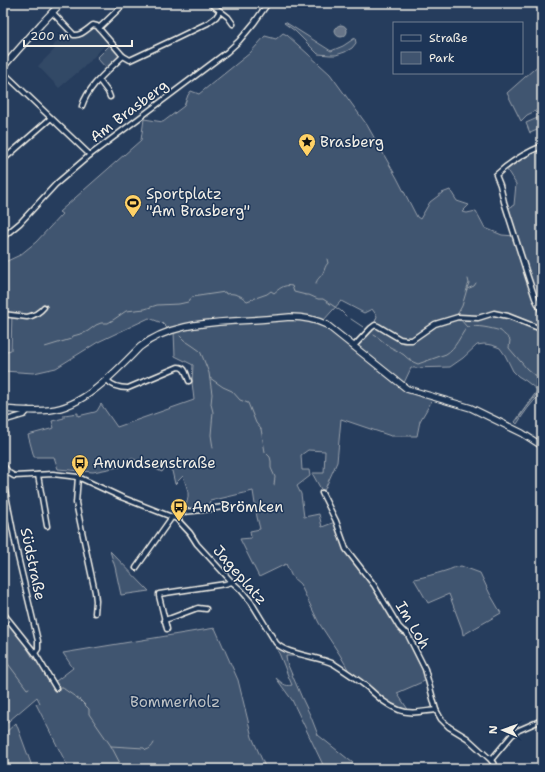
<svg xmlns="http://www.w3.org/2000/svg" width="545" height="772" font-family="'Shantell Sans',sans-serif">
<style>
.built{fill:#334966}
.green{fill:#40546f;stroke:#9aa2ac}
.water{fill:#677588;stroke:#9fa7ae}
.lines{fill:none;stroke-linecap:round;stroke-linejoin:round}
.stream{stroke:#9fa7ae;stroke-width:1}
.street-casing{stroke:#f4f1e8;stroke-width:7}
.secondary-casing{stroke:#f4f1e8;stroke-width:8}
.street{stroke:#1d3557;stroke-width:4}
.secondary{stroke:#1d3557;stroke-width:5.5}
.labels{text-anchor:middle;dominant-baseline:central;stroke-width:3;stroke-linejoin:round;paint-order:stroke}
.street-label{font-size:15px;fill:#f4f1e8;stroke:#1d3557}
.poi-label{font-size:15px;fill:#f4f1e8;stroke:#1d3557;text-anchor:start}
.park-label{font-size:15px;fill:#bec2c4;stroke:#1d3557}
</style>
<rect width="100%" height="100%" fill="#263d5d"/>
<filter id="ink" filterUnits="userSpaceOnUse"><feTurbulence type="fractalNoise" baseFrequency=".025" numOctaves="2"/><feDisplacementMap in="SourceGraphic" scale="8" xChannelSelector="R" yChannelSelector="G"/><feConvolveMatrix kernelMatrix="1 2 1 2 8 2 1 2 1" color-interpolation-filters="sRGB"/></filter>
<g filter="url(#ink)">
<polygon class="built" points="94,28 108,42 83,68 59,88 38,66 55,49 53,46 67,31 74,38 79,39 81,38 88,33 92,29"/>
<g class="green">
<polygon points="285,22 331,51 343,46 355,38 356,43 352,48 345,52 336,55 330,55 318,54 295,31 284,23"/>
<path d="M283,33L287,35L330,74L367,125L397,178L417,217L420,219L430,202L442,193L450,190L457,201L469,205L462,212L467,213L476,211L485,228L502,235L515,236L507,209L514,205L516,184L505,167L542,147L541,202L542,204V396L540,395C531,403 524,413 517,424L515,422L537,391L536,389L526,381L518,376L513,371L505,355L500,348L492,345L484,344L477,345L463,358L450,367L411,368L403,385L355,345L369,331L378,327L375,322L377,316L372,309L364,313L341,301L323,321L287,316L169,330L162,323L149,318L98,342L56,368L34,373L3,371V352L11,350L12,313L3,311V263L20,255L36,242L62,214L59,212L141,140L144,119L163,122L184,106L188,95L191,91L199,94L250,53L265,36L276,39Z"/>
<polygon points="111,44 121,55 107,69 97,58"/>
<polygon points="542,62 542,108 527,115 521,121 507,93"/>
<polygon points="542,116 542,128 530,133 526,123"/>
<path d="M301,319L310,321L331,329L402,388L433,399L420,421L417,436H391L341,419L337,462L324,491H322L312,473H324L325,451L308,450L301,455L302,470H309L310,476L297,486L301,494L304,517L319,514L322,527L335,522L340,537L374,586L397,625L406,636L427,680L397,693L409,711L393,706L349,671L340,655L319,623L300,584L292,577L286,564L259,577L240,539L251,538L250,531L260,529L257,517L253,491L210,501L209,502L210,507L184,510C191,494 188,491 183,476L175,484L172,471L166,466L162,472L131,458L124,466L93,472L58,469L54,457H34L28,435L54,428L52,421L64,418V415L78,413V416L95,412L97,411L101,404L117,427L194,400L192,382L193,365L175,356L174,332L193,326L238,322Z"/>
<polygon points="110,551 149,591 121,595 115,567"/>
<path d="M461,566L480,573L490,594L501,613L463,635L462,629L449,594L428,603L414,579C425,577 435,574 445,571C452,569 454,567 461,566Z"/>
<polygon points="3,616 23,641 33,658 56,681 73,668 63,653 215,628 238,680 252,737 266,769 69,769 36,704 40,703 37,697 3,726"/>
<path d="M275,645L316,660L299,656H286L287,663L302,698L311,717L318,735L353,763L358,769H325L292,700L276,678C282,683 285,687 292,685C286,672 282,658 275,645Z"/>
<polygon points="16,723 33,769 3,769 3,735"/>
</g>
<circle class="water" cx="341" cy="31" r="6"/>
<g class="lines">
<g class="stream">
<path d="M316,284C317,278 320,278 323,273C325,269 325,266 328,263L327,259"/>
<polyline points="467,288 469,283 468,279"/>
<polyline points="457,315 462,306 467,289 474,286 476,283"/>
<polyline points="351,319 363,327"/>
<polyline points="460,319 467,327"/>
<path d="M374,335C380,338 384,343 390,347C394,349 400,352 404,355C408,359 412,362 418,364L446,354C456,348 460,336 467,327C478,325 490,328 501,331C502,333 508,337 510,340L509,348L527,369L533,374L542,378"/>
<polyline points="180,336 184,340 193,346 200,351 203,358 209,373 212,394 211,404 213,412 211,435 213,448"/>
<path d="M45,347L71,339L73,336L84,333L88,331L96,325L101,323H108L113,320L126,311L145,309L157,305L179,304L188,302L192,297L225,292L226,294C231,293 237,294 242,297C244,298 245,300 247,301L267,294L271,291L274,293C279,289 284,284 292,286L294,292L306,295H309L318,299H323L341,311L346,316"/>
<polyline points="210,378 223,387 232,391 240,400 248,403 256,423 261,429 265,452 270,457 271,461 271,468 275,477 274,485"/>
<polyline points="518,419 536,395 536,376"/>
<polyline points="3,657 27,689 29,688"/>
<polyline points="60,687 63,687 64,689 80,700 89,709 89,714 91,717 111,746 123,769"/>
<path d="M111,746L144,748L146,750C150,749 152,747 154,743"/>
</g>
<defs>
<g id="street">
<polyline points="210,3 228,17 233,24"/>
<path d="M52,12L74,35C81,36 87,29 93,25L97,26L123,56L130,60L175,39L208,23L216,17L220,11"/>
<polyline points="99,28 125,3"/>
<polyline points="3,72 90,155"/>
<polyline points="99,80 108,92 110,97"/>
<path d="M82,106C89,85 108,71 123,56"/>
<path d="M542,146C525,153 510,162 496,175L500,185L504,202L528,277L535,298L542,312"/>
<polyline points="3,160 51,118"/>
<polyline points="3,237 20,223 56,184 90,155 227,52 239,41 254,23 268,3"/>
<path d="M3,314L27,317C33,316 40,312 44,307"/>
<polyline points="354,346 371,328 375,325 378,326 388,332 400,339 406,340 412,340 435,324 458,317 478,318 494,313 508,316 541,329 542,329"/>
<path d="M107,380C112,386 120,388 128,388L178,367C186,367 186,374 189,381"/>
<polyline points="3,421 23,415 25,414 28,410"/>
<path d="M3,465L9,473L14,476L53,474L78,477L121,497L177,519L190,533L197,544L232,582L241,590L251,602L276,643C287,655 318,656 334,664C345,671 357,679 367,687C377,696 386,705 399,710C411,715 424,711 436,710"/>
<polyline points="38,475 47,526"/>
<polyline points="78,477 76,503 95,592 96,601 95,613"/>
<polyline points="3,480 18,557 38,641 38,649 35,653"/>
<polyline points="322,493 336,521 346,549 374,585 399,627 403,631 407,633 425,669 436,710 441,719 449,727 467,738 491,760 497,769"/>
<polyline points="177,519 183,512 203,510 229,506"/>
<polyline points="136,568 172,517"/>
<polyline points="3,613 35,653 56,688"/>
<polyline points="164,620 171,618 195,609 198,608 206,609"/>
<polyline points="167,629 159,596 159,594 225,584 232,582"/>
<polyline points="491,760 512,735 519,730 542,720"/>
</g>
<g id="secondary">
<polyline points="3,67 41,24 61,3"/>
<path d="M3,409C18,410 34,412 50,410C85,406 116,371 140,347C166,326 202,323 234,321C253,320 272,319 290,317C304,317 315,319 327,325L407,389L471,408L522,433L542,446"/>
</g>
</defs>
<use href="#street" class="street-casing"/>
<use href="#secondary" class="secondary-casing"/>
<use href="#street" class="street"/>
<use href="#secondary" class="secondary"/>
</g>
</g>
<defs>
<symbol id="sight-pin" viewBox="-11 -11 22 30"><path d="M0 17L-7.5 6A9.5 9.5 0 1 1 7.5 6Z" fill="#ffd166" stroke="#1d3557"/><path d="M0-6L1.8-2.2L6-1.7L2.9 1.2L3.7 5.4L0 3.3L-3.7 5.4L-2.9 1.2L-6-1.7L-1.8-2.2Z" fill="#111"/></symbol>
<symbol id="stadium-pin" viewBox="-11 -11 22 30"><path d="M0 17L-7.5 6A9.5 9.5 0 1 1 7.5 6Z" fill="#ffd166" stroke="#1d3557"/><path d="M0-5a6.5 5 0 1 0 0 10a6.5 5 0 1 0 0-10ZM-3.5-1.8h7v3.6h-7Z" fill="#111"/></symbol>
<symbol id="bus-pin" viewBox="-11 -11 22 30"><path d="M0 17L-7.5 6A9.5 9.5 0 1 1 7.5 6Z" fill="#ffd166" stroke="#1d3557"/><path d="M-5-6H5V4H4V6H2V4H-2V6H-4V4H-5ZM-3.5-4V0h7V-4ZM-3.5 1.2v1.5H-2V1.2ZM2 1.2v1.5H3.5V1.2Z" fill="#111"/></symbol>
</defs>
<g fill-rule="evenodd">
<use href="#sight-pin" x="297" y="132" width="20" height="27"/>
<use href="#stadium-pin" x="123" y="193" width="20" height="27"/>
<use href="#bus-pin" x="70" y="453" width="20" height="27"/>
<use href="#bus-pin" x="169" y="497" width="20" height="27"/>
</g>
<g class="labels">
<g class="street-label">
<text transform="translate(129 111) rotate(-37)">Am Brasberg</text>
<text transform="translate(33 564) rotate(78)">Südstraße</text>
<text transform="translate(240 575) rotate(49)">Jageplatz</text>
<text transform="translate(413 625) rotate(59)">Im Loh</text>
</g>
<g class="poi-label">
<text x="320" y="142">Brasberg</text>
<text x="146" y="194">Sportplatz<tspan x="146" dy="17">"Am Brasberg"</tspan></text>
<text x="93" y="463">Amundsenstraße</text>
<text x="192" y="507">Am Brömken</text>
</g>
<g class="park-label">
<text x="175" y="702">Bommerholz</text>
</g>
</g>
<rect width="545" height="772" fill="none" stroke="#1d3557" stroke-width="16"/>
<rect x="8" y="8" width="529" height="756" fill="none" stroke="#f4f1e8" stroke-width="1.5" filter="url(#ink)"/>
<rect x="393" y="22" width="130" height="52" fill="#1d3557" stroke="#738091"/>
<rect x="401" y="35" width="20" height="6" fill="#1d3557" stroke="#738091"/>
<text x="429" y="42" font-size="12" fill="#f4f1e8">Straße</text>
<rect x="401" y="52" width="20" height="12" fill="#40546f" stroke="#738091"/>
<text x="429" y="62" font-size="12" fill="#f4f1e8">Park</text>
<g transform="translate(503 730) rotate(272)" stroke="#1d3557" stroke-width="3" paint-order="stroke">
<path d="M0-3L7 15L0 10L-7 15Z" fill="#f4f1e8"/>
<text y="-6" font-size="11" font-weight="bold" text-anchor="middle" fill="#f4f1e8">N</text>
</g>
<path d="M24 40v6h108v-6" fill="none" stroke="#f4f1e8" stroke-width="2"/>
<text x="30" y="40" font-size="12" fill="#f4f1e8" stroke="#1d3557" stroke-width="3" paint-order="stroke">200 m</text>
</svg>
